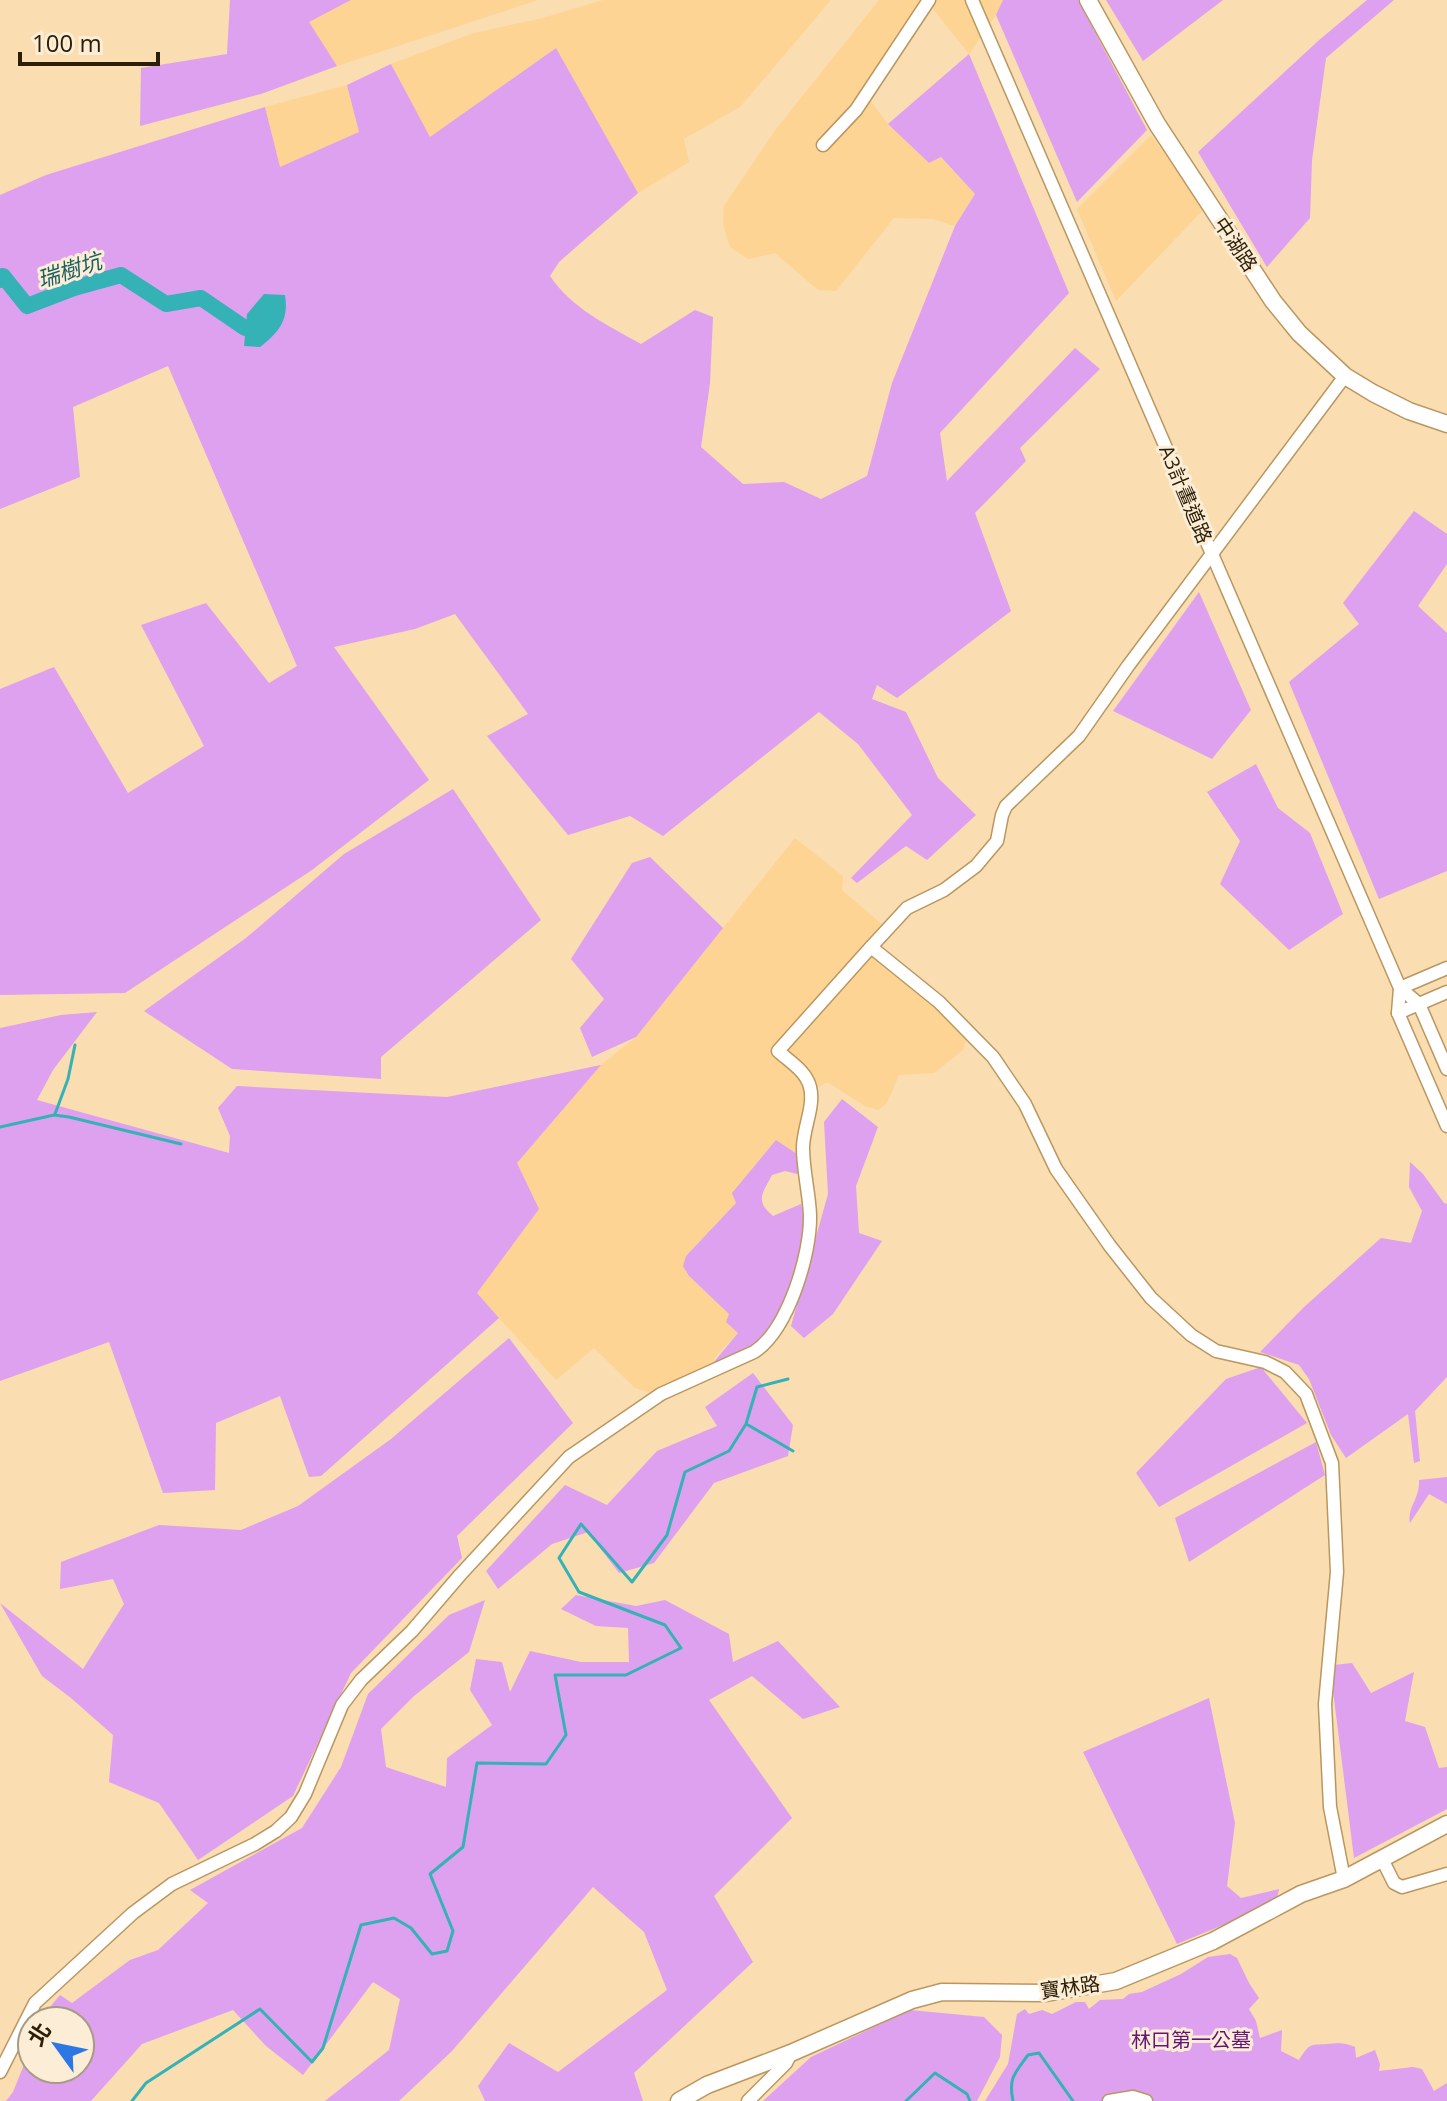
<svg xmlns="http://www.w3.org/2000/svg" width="1447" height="2101" font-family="'Open Sans','Noto Sans TC',sans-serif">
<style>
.built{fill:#fdd493}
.green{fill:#dda1ef}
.water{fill:#34b2b6}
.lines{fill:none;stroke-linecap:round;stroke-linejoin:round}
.stream{stroke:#34b2b6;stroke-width:3}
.river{stroke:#34b2b6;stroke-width:16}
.minor-casing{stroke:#ba9760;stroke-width:15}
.major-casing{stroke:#ba9760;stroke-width:19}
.minor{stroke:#fff;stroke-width:12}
.major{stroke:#fff;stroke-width:16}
.labels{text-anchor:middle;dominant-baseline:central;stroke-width:6;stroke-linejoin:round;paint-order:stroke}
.street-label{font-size:20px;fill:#2c1f08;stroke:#fbedd6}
.park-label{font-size:20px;fill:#631477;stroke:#fbedd6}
.water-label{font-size:22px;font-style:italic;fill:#1c5f61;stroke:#fbedd6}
</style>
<rect width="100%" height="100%" fill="#faddb0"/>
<g class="built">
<polygon points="351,0 538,0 337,66 308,22"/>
<polygon points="603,0 831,0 740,107 684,139 689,162 638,193 556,48 430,138 391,64 474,33 543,18"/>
<polygon points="879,0 1003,0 996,15 969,54 930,5 869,99 888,124 929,163 940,157 975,194 955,226 933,219 894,218 836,291 818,290 775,253 748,259 730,247 723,224 724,206 776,129"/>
<polygon points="347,85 360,132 280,168 265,107"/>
<polygon points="1151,135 1204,209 1116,301 1077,209"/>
<polygon points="795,838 843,876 842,890 892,933 873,954 964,1033 966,1038 963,1050 934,1073 899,1075 887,1103 878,1110 865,1106 827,1082 811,1091 803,1158 776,1140 736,1203 686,1256 689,1276 729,1314 738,1333 715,1357 713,1363 720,1366 686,1376 654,1394 635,1388 594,1348 556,1380 476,1293 539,1209 517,1163 601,1065 636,1037"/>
</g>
<g class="green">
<polygon points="230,0 351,0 309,22 337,66 261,94 140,126 141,68 227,54"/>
<polygon points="1003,0 1078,0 1147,130 1077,202 996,15"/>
<polygon points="1106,0 1223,0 1143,61"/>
<polygon points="1367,0 1394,0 1326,58 1312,160 1310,218 1267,267 1198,152 1318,41"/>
<path d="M556,48L638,193L559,262L550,276C571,308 609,326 641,344L695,310L713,317L710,383L701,447L743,484L784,482L821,499L867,476L892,383L955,226L975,194L941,157L929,163L888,124L969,54L1069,293L940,433L947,481L1075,348L1100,369L1020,448L1026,461L975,513L1011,611L897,698L877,685L872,699L906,712L938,778L976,815L927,860L906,846L857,883L851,878L912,815L858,744L819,712L663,836L630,816L568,835L487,736L528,714L455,614L415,629L334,647L429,780L312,870L125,993L0,995V689L54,667L128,793L204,746L141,625L206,603L269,683L297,666L168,366L73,407L80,477L0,509V195L46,175L265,107L280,167L359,132L347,85L391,64L430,137Z"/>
<polygon points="1414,511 1447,534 1447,564 1418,606 1447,633 1447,871 1379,899 1289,682 1359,624 1343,603"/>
<polygon points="1199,592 1251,710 1212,759 1113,711"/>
<polygon points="1256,764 1278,808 1310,833 1343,914 1289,950 1220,884 1240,841 1207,792"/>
<polygon points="453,789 541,920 381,1057 381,1079 232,1069 144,1011 246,938 344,854"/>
<polygon points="650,857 723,928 636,1037 592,1057 580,1028 604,999 571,959 632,863"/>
<polygon points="97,1012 53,1070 37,1100 229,1153 230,1136 218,1108 237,1086 447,1097 601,1065 517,1163 539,1209 477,1293 499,1318 321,1476 309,1477 280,1396 216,1423 215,1490 163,1493 109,1342 0,1381 0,1028 61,1015"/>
<polygon points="842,1099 878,1127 856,1186 859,1233 882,1241 833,1314 804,1338 791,1326 828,1194 824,1122"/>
<path d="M776,1140L803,1158V1165L797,1174L785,1171L772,1175C763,1193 754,1200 773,1216L801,1204L808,1232L776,1333L720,1366L713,1363L738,1333L726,1322L729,1314L689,1276L683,1266L686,1256L736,1203L732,1193Z"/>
<polygon points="1410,1162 1423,1174 1444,1203 1447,1204 1447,1377 1415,1411 1420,1461 1414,1463 1408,1414 1346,1458 1331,1435 1309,1379 1299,1365 1260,1352 1303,1308 1381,1238 1411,1243 1422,1211 1409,1187"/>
<polygon points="509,1338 573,1423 457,1536 462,1558 351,1673 293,1796 198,1860 159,1803 109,1782 113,1735 71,1698 42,1676 0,1603 83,1669 124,1604 113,1579 60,1589 61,1562 159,1525 241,1530 298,1506 391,1439"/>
<polygon points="1261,1367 1307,1423 1159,1507 1136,1473 1226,1379"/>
<polygon points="753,1373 793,1425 788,1456 714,1483 654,1563 619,1573 588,1532 552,1544 498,1589 486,1571 565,1485 607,1505 657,1451 717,1426 705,1407"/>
<polygon points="1316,1442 1325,1475 1189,1562 1175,1518"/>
<path d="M1447,1477V1504L1429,1494L1410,1523C1407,1507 1420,1499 1419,1480Z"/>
<polygon points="576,1595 636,1606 665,1600 729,1634 733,1662 778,1641 840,1707 803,1719 752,1676 709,1700 792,1818 714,1896 753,1962 634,2073 643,2101 485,2101 478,2086 509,2043 558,2072 667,1990 644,1932 593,1887 452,2051 399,2101 325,2101 389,2050 400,1999 373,1982 303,2075 266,2046 233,2010 142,2044 91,2101 6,2101 13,2092 32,2045 32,2069 80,2069 80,2021 41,2021 45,2013 60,1995 72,2003 130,1960 158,1950 208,1903 190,1890 302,1828 341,1767 368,1694 449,1615 485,1600 469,1652 414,1696 381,1729 386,1767 446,1787 447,1758 492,1725 470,1690 476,1659 502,1662 510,1692 530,1651 581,1662 629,1662 628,1628 596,1626 561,1609"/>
<polygon points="1352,1663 1371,1693 1414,1672 1405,1721 1425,1727 1439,1768 1447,1767 1447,1809 1354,1858 1333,1691 1334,1665"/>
<polygon points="1209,1698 1235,1823 1227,1886 1241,1898 1279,1889 1276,1903 1177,1944 1083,1752"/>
<path d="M1230,1954L1237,1958L1249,1983L1259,1998L1249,2009L1256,2021L1260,2038L1282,2030L1281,2051L1299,2060C1310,2043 1309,2045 1327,2044C1339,2043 1343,2042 1355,2047L1356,2058L1375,2050L1380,2064L1379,2071L1413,2067L1422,2069L1434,2091L1447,2083V2101H985L1008,2064L1017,2014L1025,2009L1029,2014L1042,2010L1052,2014L1076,2002H1085L1089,2009L1100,2000L1123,1999L1129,1994L1142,1992L1181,1974L1208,1957Z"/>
<polygon points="910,2010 984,2017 1002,2035 1000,2057 977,2101 763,2101 811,2057"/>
</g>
<path class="water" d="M264,294L285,295C289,320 279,332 260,347L244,346L247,314Z"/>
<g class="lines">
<g class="stream">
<polyline points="55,1114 68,1079 75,1045"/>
<polyline points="0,1127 54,1115 69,1117 181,1144"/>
<polyline points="748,1425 793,1451"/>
<polyline points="132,2101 146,2083 260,2009 312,2062 323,2048 361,1925 394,1918 411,1928 432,1954 447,1951 453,1931 430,1874 463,1847 477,1763 546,1764 566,1735 555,1675 626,1675 681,1648 665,1625 579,1592 559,1558 581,1524 632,1582 667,1535 685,1472 729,1451 746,1424 757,1387 788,1379"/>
<polyline points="906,2101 935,2073 967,2094 970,2101"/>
<path d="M1013,2101C1008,2078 1015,2073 1028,2055L1039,2053L1073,2101"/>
</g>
<polyline class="river" points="0,280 3,276 27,306 74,288 121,275 166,304 201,298 245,328"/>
<defs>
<g id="minor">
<polyline points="972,0 1400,988 1419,1004 1447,1069"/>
<polyline points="823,145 856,110 929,0"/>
<polyline points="1400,988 1398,1013 1447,1126"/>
<polyline points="1400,988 1447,968"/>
<polyline points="1398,1013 1447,992"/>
<polyline points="1382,1859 1394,1883 1402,1887 1447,1874"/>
<polyline points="1344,1879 1330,1807 1325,1704 1337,1572 1332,1463 1306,1394 1285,1372 1265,1362 1216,1351 1191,1335 1151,1298 1110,1246 1056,1169 1025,1104 993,1057 939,1002 871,947 907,908 944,890 976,866 997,841 1002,815 1006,806 1079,736 1128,666 1345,376"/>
<path d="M0,2072L35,2003L133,1913L172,1884L255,1844L276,1831L291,1817L305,1794L342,1705L361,1680L412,1631L460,1575L569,1457L661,1394L754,1352C788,1330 811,1254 810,1215C809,1192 803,1170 803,1148C803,1128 815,1106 810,1087C806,1071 790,1062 778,1051L871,947"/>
<polyline points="748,2101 786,2063 791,2053"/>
<polyline points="1109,2101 1133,2097 1146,2101"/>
</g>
<g id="major">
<polyline points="1088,0 1157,124 1273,301 1299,333 1345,376 1373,393 1409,411 1447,424"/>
<polyline points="679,2101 707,2085 791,2053 912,2000 942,1992 1046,1993 1116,1981 1213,1941 1301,1894 1344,1879 1447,1824"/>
</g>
</defs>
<use href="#minor" class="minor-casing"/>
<use href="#major" class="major-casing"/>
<use href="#minor" class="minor"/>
<use href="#major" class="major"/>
</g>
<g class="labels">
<g class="street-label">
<text transform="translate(1236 244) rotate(56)">中湖路</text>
<text transform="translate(1186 494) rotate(67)">A3計畫道路</text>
<text transform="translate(1070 1987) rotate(-8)">寶林路</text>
</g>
<g class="park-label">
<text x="1191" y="2039">林口第一公墓</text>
</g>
<g class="water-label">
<text transform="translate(69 269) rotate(-18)">瑞樹坑</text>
</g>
</g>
<g transform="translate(56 2045) rotate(303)"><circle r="38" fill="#fbedd6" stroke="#a89b84" stroke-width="2"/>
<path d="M0-6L14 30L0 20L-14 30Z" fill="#2c77e3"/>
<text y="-12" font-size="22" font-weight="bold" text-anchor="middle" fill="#2c1f08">北</text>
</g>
<path d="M20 52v12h138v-12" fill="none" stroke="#2c1f08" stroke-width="4"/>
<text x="32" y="52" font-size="24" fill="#2c1f08" stroke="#fbedd6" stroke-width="6" paint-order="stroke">100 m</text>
</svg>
